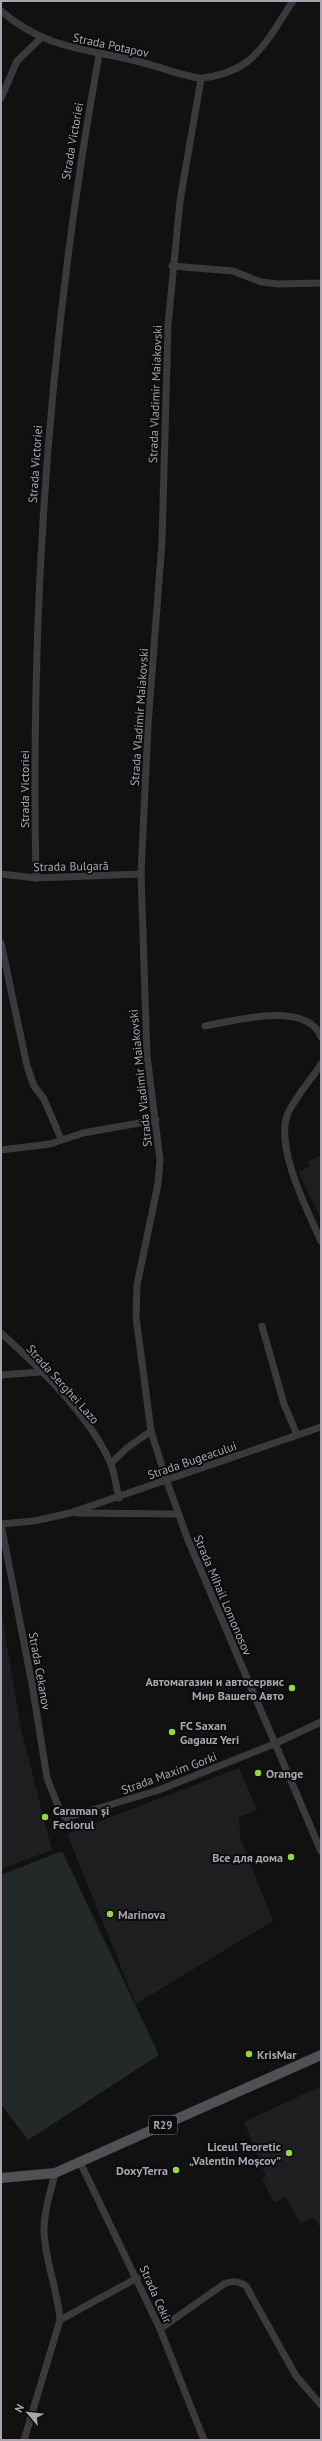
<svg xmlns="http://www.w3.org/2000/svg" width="322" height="2441" font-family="'PT Sans',sans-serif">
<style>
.built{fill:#1e1d1f}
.green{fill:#222928}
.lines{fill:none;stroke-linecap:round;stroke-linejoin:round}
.street{stroke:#3c393d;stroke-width:7}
.primary{stroke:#524f55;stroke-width:10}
.poi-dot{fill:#93d941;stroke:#0d0c0d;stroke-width:1.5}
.labels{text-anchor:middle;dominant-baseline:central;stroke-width:4;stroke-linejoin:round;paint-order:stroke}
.shield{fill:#0d0c0d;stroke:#7b7680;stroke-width:1}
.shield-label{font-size:11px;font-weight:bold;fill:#aaa4b1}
.street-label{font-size:12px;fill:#aaa4b1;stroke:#0d0c0d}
.poi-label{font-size:12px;font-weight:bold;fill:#aaa4b1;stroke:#0d0c0d;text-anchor:start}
</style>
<rect width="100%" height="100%" fill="#121112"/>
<g class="built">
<polygon points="321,1155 321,1219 298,1172 310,1166 307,1162"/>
<polygon points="1,1609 21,1729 52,1850 1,1869"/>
<polygon points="239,1768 257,1810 239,1817 240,1838 273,1921 136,2004 67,1834"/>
<polygon points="321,2086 321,2225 319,2226 314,2218 300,2224 286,2197 274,2203 262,2179 266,2177 244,2122"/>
</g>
<polygon class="green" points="62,1851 159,2055 28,2140 1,2104 1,1875"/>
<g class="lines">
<g class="street">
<path d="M1,11C48,51 88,48 144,63C157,66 191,79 202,78C213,77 227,73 237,68C262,56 278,23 293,1"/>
<polyline points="201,79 180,201 168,325 162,542 148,725 141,874 147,1056 160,1160 158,1184 137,1285 136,1317 151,1431 166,1479 188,1540 321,1851"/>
<polyline points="1,98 17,61 42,37"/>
<polyline points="172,266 233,271 261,282 278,284 321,283"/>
<polyline points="1,874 36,878 141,874"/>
<path d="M36,878C30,602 50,327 99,55"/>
<polyline points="1,943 27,1066 34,1086 44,1099 61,1139"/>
<path d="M205,1026C233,1021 307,1000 321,1037"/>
<path d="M321,1064C311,1080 296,1096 288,1113C274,1145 307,1210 321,1241"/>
<polyline points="1,1150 50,1144 83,1133 156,1120"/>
<polyline points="262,1326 284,1404 297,1435"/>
<path d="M1,1333C39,1367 89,1415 110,1462C115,1473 116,1487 119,1498"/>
<polyline points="1,1375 41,1372"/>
<polyline points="111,1463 127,1448 151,1431"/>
<polyline points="77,1513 178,1514"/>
<polyline points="1,1524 32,1684 47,1778 60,1811 66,1818 159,1790 274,1744 321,1722"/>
<polyline points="1,1524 34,1521 70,1513 321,1427"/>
<polyline points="80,2162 160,2329 204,2440"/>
<polyline points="60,2320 137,2278"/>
<path d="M160,2329L224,2284C233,2280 239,2281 246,2286L296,2376L321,2405"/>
<path d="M24,2440L60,2320C58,2293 48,2269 45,2242C41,2219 50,2195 55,2173"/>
</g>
<polyline class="primary" points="1,2178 55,2173 321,2055"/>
</g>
<g class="poi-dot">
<circle cx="292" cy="1688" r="4"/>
<circle cx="172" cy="1732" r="4"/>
<circle cx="258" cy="1773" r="4"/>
<circle cx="45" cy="1817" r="4"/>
<circle cx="291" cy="1857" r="4"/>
<circle cx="110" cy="1914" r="4"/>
<circle cx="249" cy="2054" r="4"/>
<circle cx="289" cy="2153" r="4"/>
<circle cx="176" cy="2170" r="4"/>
</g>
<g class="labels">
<rect class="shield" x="149" y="2116" width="28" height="18" rx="3"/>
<g class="shield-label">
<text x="163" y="2125">R29</text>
</g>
<g class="street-label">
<text transform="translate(111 45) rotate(12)">Strada Potapov</text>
<text transform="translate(72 141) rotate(-80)">Strada Victoriei</text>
<text transform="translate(155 394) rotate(-88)">Strada Vladimir Maiakovski</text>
<text transform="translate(35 464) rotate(-86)">Strada Victoriei</text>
<text transform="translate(139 717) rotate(-86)">Strada Vladimir Maiakovski</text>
<text transform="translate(24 789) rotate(-90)">Strada Victoriei</text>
<text transform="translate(71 866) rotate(-1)">Strada Bulgară</text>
<text transform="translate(140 1078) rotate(-96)">Strada Vladimir Maiakovski</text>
<text transform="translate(63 1384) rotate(48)">Strada Serghei Lazo</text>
<text transform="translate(192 1460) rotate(-19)">Strada Bugeacului</text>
<text transform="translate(223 1595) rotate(67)">Strada Mihail Lomonosov</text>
<text transform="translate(40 1671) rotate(80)">Strada Cekanov</text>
<text transform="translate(169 1773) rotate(-20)">Strada Maxim Gorki</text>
<text transform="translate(156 2294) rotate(66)">Strada Cekir</text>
</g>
<g class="poi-label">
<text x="284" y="1681" text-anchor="end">Автомагазин и автосервис<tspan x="284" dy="14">Мир Вашего Авто</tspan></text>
<text x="180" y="1725">FC Saxan<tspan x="180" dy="14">Gagauz Yeri</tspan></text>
<text x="266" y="1773">Orange</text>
<text x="53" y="1810">Caraman și<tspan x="53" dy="14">Feciorul</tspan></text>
<text x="283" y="1857" text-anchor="end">Все для дома</text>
<text x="118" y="1914">Marinova</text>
<text x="257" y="2054">KrisMar</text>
<text x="281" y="2146" text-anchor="end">Liceul Teoretic<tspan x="281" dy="14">„Valentin Moșcov”</tspan></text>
<text x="168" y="2170" text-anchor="end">DoxyTerra</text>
</g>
</g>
<rect width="322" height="2441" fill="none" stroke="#aaa4b1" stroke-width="4"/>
<g transform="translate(28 2413) rotate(298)" stroke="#0d0c0d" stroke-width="3" paint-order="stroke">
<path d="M0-3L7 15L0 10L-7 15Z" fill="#aaa4b1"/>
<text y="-6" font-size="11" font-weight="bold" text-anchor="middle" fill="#aaa4b1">N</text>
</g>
</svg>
